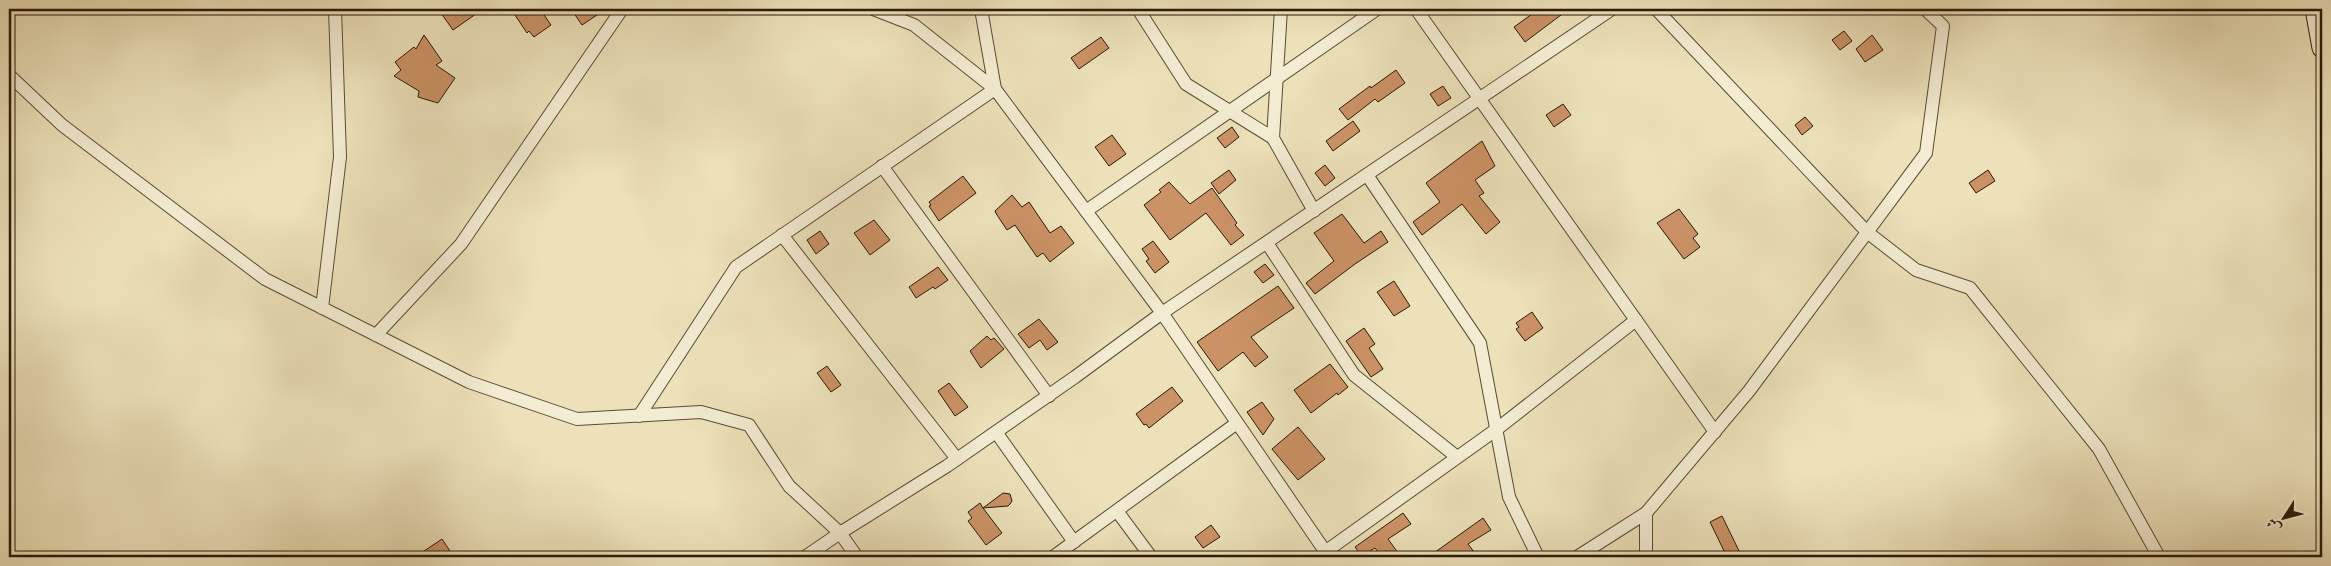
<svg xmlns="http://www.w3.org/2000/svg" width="2331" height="566" font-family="Alegreya,Amiri,serif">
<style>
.building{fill:#cb9265;stroke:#2a1908}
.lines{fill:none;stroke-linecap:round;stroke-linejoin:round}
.minor-casing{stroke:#5a4b34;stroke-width:14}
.secondary-casing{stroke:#2a1908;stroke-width:21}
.minor{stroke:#f3ecd2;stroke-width:12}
.secondary{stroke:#f3ecd2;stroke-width:19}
</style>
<rect width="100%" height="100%" fill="#ece1b9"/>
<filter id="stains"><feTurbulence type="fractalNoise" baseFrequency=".004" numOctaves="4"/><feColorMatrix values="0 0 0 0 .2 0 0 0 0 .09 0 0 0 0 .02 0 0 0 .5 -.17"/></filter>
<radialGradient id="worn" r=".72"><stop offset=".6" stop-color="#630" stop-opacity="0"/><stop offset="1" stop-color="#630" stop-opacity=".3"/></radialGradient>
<g class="building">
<polygon points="438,9 483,9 453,30"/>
<polygon points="511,9 540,9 551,25 534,37 529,31 527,33"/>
<polygon points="571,9 606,9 582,25"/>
<polygon points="1539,9 1569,9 1525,42 1514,27"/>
<polygon points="1844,31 1852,41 1840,50 1832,40"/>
<polygon points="424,35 442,61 436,65 455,78 438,103 418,97 419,91 394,76 401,70 395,62 414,47 416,49"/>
<polygon points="1872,35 1883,50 1865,62 1856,49"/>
<polygon points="1101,37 1109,48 1079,69 1071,58"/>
<polygon points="1396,70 1405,83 1378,102 1375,99 1348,120 1339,109 1370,86 1371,88"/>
<polygon points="1443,86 1451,98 1438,106 1430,94"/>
<polygon points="1563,104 1571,115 1554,127 1546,115"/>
<polygon points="1805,117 1813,126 1802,135 1795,125"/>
<polygon points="1353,121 1360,131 1333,151 1326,141"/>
<polygon points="1232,127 1239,137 1225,148 1217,138"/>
<polygon points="1112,135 1126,154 1109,166 1095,147"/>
<polygon points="1482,141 1495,166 1475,180 1484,193 1479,196 1500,222 1486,234 1462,204 1422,235 1413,222 1440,202 1426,183"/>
<polygon points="1325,165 1335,178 1325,186 1315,173"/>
<polygon points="1229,170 1236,180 1219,194 1211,183"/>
<polygon points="1988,170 1995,181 1976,193 1969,183"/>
<polygon points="963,176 976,193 939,221 929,206 931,205 929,202"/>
<polygon points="1169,182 1190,204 1212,188 1237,223 1235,225 1244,235 1231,245 1206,213 1170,240 1144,205 1161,192 1159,190"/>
<polygon points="1012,195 1022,207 1029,202 1050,233 1061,226 1074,243 1050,262 1043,253 1037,257 1015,225 1007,230 997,215 995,211"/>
<polygon points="1679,209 1698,234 1693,238 1700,247 1684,259 1657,223"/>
<polygon points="1342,214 1364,243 1381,231 1388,242 1355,264 1315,294 1306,283 1334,261 1314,233"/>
<polygon points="874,220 890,240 870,255 854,233"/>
<polygon points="820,231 829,244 816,254 807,240"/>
<polygon points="1153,241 1169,262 1155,273 1146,261 1149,259 1142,249"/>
<polygon points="1265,264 1274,275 1263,283 1254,272"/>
<polygon points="938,267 948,280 935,289 933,287 916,298 909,287"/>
<polygon points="1394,281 1410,306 1394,316 1377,292"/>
<polygon points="1278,286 1294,308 1251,337 1268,357 1255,367 1243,352 1218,371 1197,342"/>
<polygon points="1532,312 1543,328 1525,341 1516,329 1519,327 1516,323"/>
<polygon points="1039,319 1058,342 1047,350 1040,340 1029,348 1018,334"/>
<polygon points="1364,328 1375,344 1369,348 1383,369 1371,377 1346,341"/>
<polygon points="987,336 991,340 994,338 1004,349 981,368 970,351"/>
<polygon points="1330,364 1348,387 1338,395 1337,393 1311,413 1294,390"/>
<polygon points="827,366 841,385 831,392 817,373"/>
<polygon points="949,383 968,407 955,416 938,391"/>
<polygon points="1172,387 1183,401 1149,428 1146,424 1144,425 1136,414"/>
<polygon points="1262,402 1274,419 1263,435 1247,412"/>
<polygon points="1298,427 1325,459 1298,480 1272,449"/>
<polygon points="1003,493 1010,494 1012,501 1010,504 1008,506 983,508 1002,533 986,545 968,521 972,518 968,512 980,503 983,508"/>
<polygon points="1403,513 1411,524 1388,539 1401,557 1382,557 1375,548 1362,556 1355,547"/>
<polygon points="1722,516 1742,557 1727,557 1710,522"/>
<polygon points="1483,518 1491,530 1468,544 1478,557 1432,557 1431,555"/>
<polygon points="1211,525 1220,537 1203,548 1195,537"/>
<polygon points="442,539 454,557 415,557"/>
</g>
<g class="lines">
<defs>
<g id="minor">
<polyline points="873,9 914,25 995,89 1162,313 1329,557"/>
<polyline points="1138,9 1186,84 1273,138"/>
<polyline points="1281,9 1273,138 1314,211"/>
<polyline points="1416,9 1715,432"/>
<polyline points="1656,9 1867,232 1916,270 1970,288 2099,449 2159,557"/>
<polyline points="9,75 62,125 265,279 469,382 577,419 701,412 749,425 789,486 840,533 947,466 1075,377 1162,313 1612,9"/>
<polyline points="882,166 1049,396"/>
<polyline points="1367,175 1480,343 1509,497 1538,557"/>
<polyline points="1086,211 1377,9"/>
<polyline points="782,235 957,459"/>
<polyline points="1267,243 1354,375 1457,457"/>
<polyline points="322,308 340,157 335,9"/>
<polyline points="376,335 461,244 622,9"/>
<polyline points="639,416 736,267 995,89 981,9"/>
<polyline points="996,432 1074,542"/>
<polyline points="1117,511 1151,557"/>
<polyline points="1325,552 1497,429 1636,320"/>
<polyline points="805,557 840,533 857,557"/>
<polyline points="1053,557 1237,423"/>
<polyline points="1577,557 1646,513"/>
<polyline points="1646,557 1646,513 1749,391 1926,153 1943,26 1925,9"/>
</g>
<polyline id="secondary" points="2315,9 2322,48"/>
</defs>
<use href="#minor" class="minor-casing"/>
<use href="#secondary" class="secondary-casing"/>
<use href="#minor" class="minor"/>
<use href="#secondary" class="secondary"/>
</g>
<rect width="2331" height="566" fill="none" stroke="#ece1b9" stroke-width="30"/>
<rect x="10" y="10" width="2311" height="546" fill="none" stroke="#2a1908" stroke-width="2.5"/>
<rect x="15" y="15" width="2301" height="536" fill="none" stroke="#2a1908"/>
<g transform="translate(2284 518) rotate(234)" stroke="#f3ecd2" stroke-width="4" paint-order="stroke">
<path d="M0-4L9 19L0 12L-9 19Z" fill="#2a1908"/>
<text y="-8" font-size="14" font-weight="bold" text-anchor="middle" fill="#2a1908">ش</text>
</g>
<rect width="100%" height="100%" filter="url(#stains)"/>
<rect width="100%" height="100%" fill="url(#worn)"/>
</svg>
